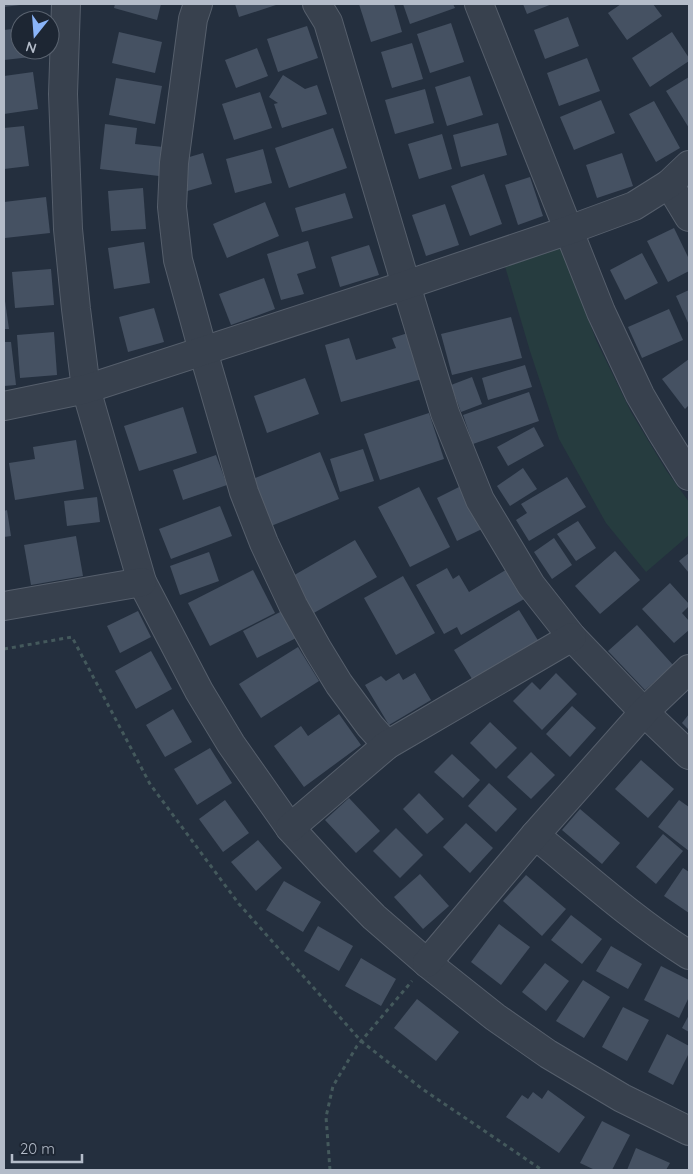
<svg xmlns="http://www.w3.org/2000/svg" width="693" height="1174" font-family="Quicksand,sans-serif">
<style>
.green{fill:#263c3f}
.building{fill:#455162}
.lines{fill:none;stroke-linecap:round;stroke-linejoin:round}
.minor-casing{stroke:#565f6c;stroke-width:30}
.path{stroke:#44595c;stroke-width:3;stroke-dasharray:4 4;stroke-linecap:butt}
.minor{stroke:#38414e;stroke-width:28}
</style>
<rect width="100%" height="100%" fill="#242f3e"/>
<polygon class="green" points="561,246 596,340 631,412 666,470 689,502 689,535 646,572 606,523 559,439 530,351 504,263"/>
<g class="building">
<polygon points="4,4 19,4 20,5 4,7"/>
<polygon points="115,4 161,4 157,20 114,8"/>
<polygon points="235,4 279,4 239,17"/>
<polygon points="359,4 394,4 402,32 371,42"/>
<polygon points="403,4 453,4 455,8 410,24"/>
<polygon points="523,4 552,4 527,14"/>
<polygon points="621,4 653,4 662,16 627,40 608,13"/>
<polygon points="568,17 579,46 545,59 534,30"/>
<polygon points="451,23 464,62 430,73 417,34"/>
<polygon points="307,26 318,58 278,72 267,39"/>
<polygon points="20,28 20,50 31,50 31,57 4,60 4,30"/>
<polygon points="119,32 162,42 155,73 112,63"/>
<polygon points="672,32 689,58 689,61 650,87 632,58"/>
<polygon points="412,43 423,79 392,88 381,52"/>
<polygon points="257,48 268,76 236,88 225,60"/>
<polygon points="587,58 600,91 559,106 547,73"/>
<polygon points="33,72 38,109 4,114 4,76"/>
<polygon points="283,75 305,89 317,85 327,114 282,128 274,104 278,103 269,97"/>
<polygon points="470,76 483,115 447,126 435,87"/>
<polygon points="689,77 689,128 666,91"/>
<polygon points="116,78 162,86 155,124 109,115"/>
<polygon points="425,89 434,123 395,134 385,100"/>
<polygon points="260,92 272,128 234,140 222,104"/>
<polygon points="601,100 615,133 574,150 560,117"/>
<polygon points="654,101 680,148 656,162 629,114"/>
<polygon points="498,123 507,155 461,167 453,135"/>
<polygon points="105,124 137,128 135,144 163,147 159,176 100,169"/>
<polygon points="24,126 29,166 4,169 4,128"/>
<polygon points="333,128 347,168 289,188 275,148"/>
<polygon points="442,134 452,169 419,179 408,144"/>
<polygon points="263,149 272,183 235,193 226,159"/>
<polygon points="203,153 212,184 184,192 186,158"/>
<polygon points="622,153 633,186 597,198 586,165"/>
<polygon points="484,174 502,224 470,236 451,186"/>
<polygon points="530,177 543,216 518,225 505,185"/>
<polygon points="143,188 146,229 111,231 108,191"/>
<polygon points="345,193 353,218 302,232 295,208"/>
<polygon points="46,197 50,233 5,238 4,222 4,202"/>
<polygon points="265,202 279,236 227,258 213,224"/>
<polygon points="445,204 459,245 426,256 412,215"/>
<polygon points="674,228 689,259 689,271 668,282 647,241"/>
<polygon points="308,241 316,268 297,274 304,294 281,300 267,254"/>
<polygon points="144,242 150,283 114,289 108,248"/>
<polygon points="369,245 379,275 340,287 331,257"/>
<polygon points="642,253 658,283 625,300 610,270"/>
<polygon points="51,269 54,305 15,308 12,272"/>
<polygon points="264,278 275,309 231,325 219,294"/>
<polygon points="689,290 689,325 676,296"/>
<polygon points="4,301 5,301 9,329 4,329"/>
<polygon points="154,308 164,342 128,352 119,317"/>
<polygon points="669,309 683,340 642,358 628,327"/>
<polygon points="511,317 522,358 452,375 441,334"/>
<polygon points="54,332 57,375 20,378 17,335"/>
<polygon points="408,333 422,379 341,402 325,345 349,338 356,360 396,348 392,338"/>
<polygon points="4,342 11,342 16,385 4,386"/>
<polygon points="689,359 689,405 685,409 662,379"/>
<polygon points="525,365 532,387 488,400 482,378"/>
<polygon points="472,377 482,404 461,412 451,385"/>
<polygon points="305,378 319,414 267,433 254,396"/>
<polygon points="529,392 539,421 473,444 463,415"/>
<polygon points="183,407 197,453 139,471 124,426"/>
<polygon points="429,413 444,459 380,480 364,434"/>
<polygon points="534,427 544,446 508,466 497,447"/>
<polygon points="76,440 84,489 15,500 9,463 35,459 33,447"/>
<polygon points="363,449 374,481 340,492 330,459"/>
<polygon points="320,452 339,499 271,526 253,479"/>
<polygon points="216,455 227,485 183,500 173,470"/>
<polygon points="523,468 537,489 510,506 497,486"/>
<polygon points="567,477 586,507 529,541 516,520 527,513 521,504"/>
<polygon points="461,486 482,529 457,541 437,498"/>
<polygon points="419,487 450,547 410,567 378,507"/>
<polygon points="97,497 100,522 67,526 64,501"/>
<polygon points="220,506 232,536 171,559 159,529"/>
<polygon points="7,510 11,536 4,537 4,511"/>
<polygon points="578,521 596,548 576,561 557,534"/>
<polygon points="76,536 83,576 31,585 24,545"/>
<polygon points="554,538 572,565 552,579 534,552"/>
<polygon points="355,540 377,577 312,614 291,577"/>
<polygon points="615,551 640,580 600,614 575,586"/>
<polygon points="209,552 219,581 180,595 170,566"/>
<polygon points="689,553 689,573 679,561"/>
<polygon points="447,568 453,579 459,575 469,592 509,568 526,598 461,635 457,627 444,634 416,585"/>
<polygon points="253,570 275,613 210,646 188,603"/>
<polygon points="403,576 435,633 396,655 364,598"/>
<polygon points="670,583 689,604 689,606 682,613 689,621 689,630 674,643 642,609"/>
<polygon points="284,610 298,637 257,658 243,631"/>
<polygon points="519,610 539,642 474,682 454,650"/>
<polygon points="138,611 151,637 120,653 107,626"/>
<polygon points="637,625 673,665 645,690 608,651"/>
<polygon points="298,647 319,681 261,718 239,684"/>
<polygon points="151,651 172,689 136,709 115,671"/>
<polygon points="399,673 403,680 415,673 431,700 389,725 365,685 381,676 386,681"/>
<polygon points="556,673 577,694 542,730 513,701 532,682 540,690"/>
<polygon points="572,706 596,728 570,757 546,734"/>
<polygon points="173,709 192,742 165,757 146,725"/>
<polygon points="339,714 361,745 304,787 274,746 301,726 308,736"/>
<polygon points="689,714 689,730 682,723"/>
<polygon points="490,722 517,748 496,769 470,743"/>
<polygon points="210,748 232,783 197,805 174,769"/>
<polygon points="531,752 555,775 531,799 507,777"/>
<polygon points="452,754 480,780 463,798 434,772"/>
<polygon points="641,760 674,789 648,818 615,789"/>
<polygon points="489,783 517,809 496,832 468,806"/>
<polygon points="419,793 444,819 427,834 403,809"/>
<polygon points="349,798 380,831 356,853 325,820"/>
<polygon points="225,800 249,833 223,852 199,819"/>
<polygon points="679,800 689,807 689,851 658,827"/>
<polygon points="580,809 620,843 602,864 562,830"/>
<polygon points="466,823 493,848 470,873 443,847"/>
<polygon points="396,828 423,855 400,878 373,851"/>
<polygon points="663,834 683,851 656,884 636,867"/>
<polygon points="258,840 282,868 256,891 231,862"/>
<polygon points="683,868 689,872 689,913 664,896"/>
<polygon points="420,874 449,906 423,929 394,897"/>
<polygon points="526,875 566,909 542,936 503,901"/>
<polygon points="284,881 321,902 303,932 266,910"/>
<polygon points="571,915 602,939 582,964 551,940"/>
<polygon points="499,924 530,947 501,985 471,962"/>
<polygon points="318,926 353,946 339,971 304,951"/>
<polygon points="611,946 642,964 628,989 596,971"/>
<polygon points="361,958 396,979 381,1006 345,986"/>
<polygon points="545,963 569,981 546,1011 522,992"/>
<polygon points="661,966 689,980 689,997 679,1018 644,1000"/>
<polygon points="583,980 610,997 584,1038 556,1021"/>
<polygon points="417,999 459,1032 436,1061 394,1028"/>
<polygon points="623,1007 649,1020 627,1061 602,1047"/>
<polygon points="689,1015 689,1032 682,1028"/>
<polygon points="667,1034 689,1046 689,1053 673,1085 648,1072"/>
<polygon points="548,1090 585,1117 559,1153 506,1117 522,1095 528,1099 533,1092 542,1099"/>
<polygon points="602,1121 630,1135 612,1170 595,1170 580,1163"/>
<polygon points="636,1148 670,1163 666,1170 627,1170"/>
</g>
<g class="lines">
<defs>
<g id="minor">
<polyline points="66,4 63,94 68,229 76,309 86,389 142,582 199,691 231,744 290,828 334,876 374,917 427,963 495,1017 548,1054 622,1098 689,1131"/>
<polyline points="198,4 193,19 174,163 172,207 178,260 203,351 244,492 264,543 293,605 317,648 339,684 370,726 387,745"/>
<polyline points="317,4 328,22 406,285 445,413 480,500 531,585 572,637 644,712 689,755"/>
<polyline points="479,4 601,312 640,395 661,431 689,476"/>
<polyline points="669,184 689,217"/>
<polyline points="4,406 86,389 406,285 569,230 634,206 669,184 689,165"/>
<polyline points="4,606 142,582"/>
<polyline points="290,828 387,745 572,637"/>
<path d="M535,835C585,876 635,921 689,955"/>
<polyline points="427,963 535,835 644,712 689,669"/>
</g>
</defs>
<use href="#minor" class="minor-casing"/>
<g class="path">
<polyline points="4,649 72,637 150,784 239,904 361,1041 421,1088 542,1170"/>
<polyline points="330,1170 326,1117 333,1086 357,1046 412,981"/>
</g>
<use href="#minor" class="minor"/>
</g>
<rect width="693" height="1174" fill="none" stroke="#b4bcc9" stroke-width="10"/>
<g transform="translate(35 35) rotate(197)"><circle r="24" fill="#1d2633" stroke="#59626f"/>
<path d="M0-4L9 19L0 12L-9 19Z" fill="#8ab4f8"/>
<text y="-8" font-size="14" font-weight="bold" text-anchor="middle" fill="#b4bcc9">N</text>
</g>
<path d="M12 1154v8h70v-8" fill="none" stroke="#b4bcc9" stroke-width="2.5"/>
<text x="20" y="1154" font-size="15" fill="#b4bcc9" stroke="#1d2633" stroke-width="4" paint-order="stroke">20 m</text>
</svg>
